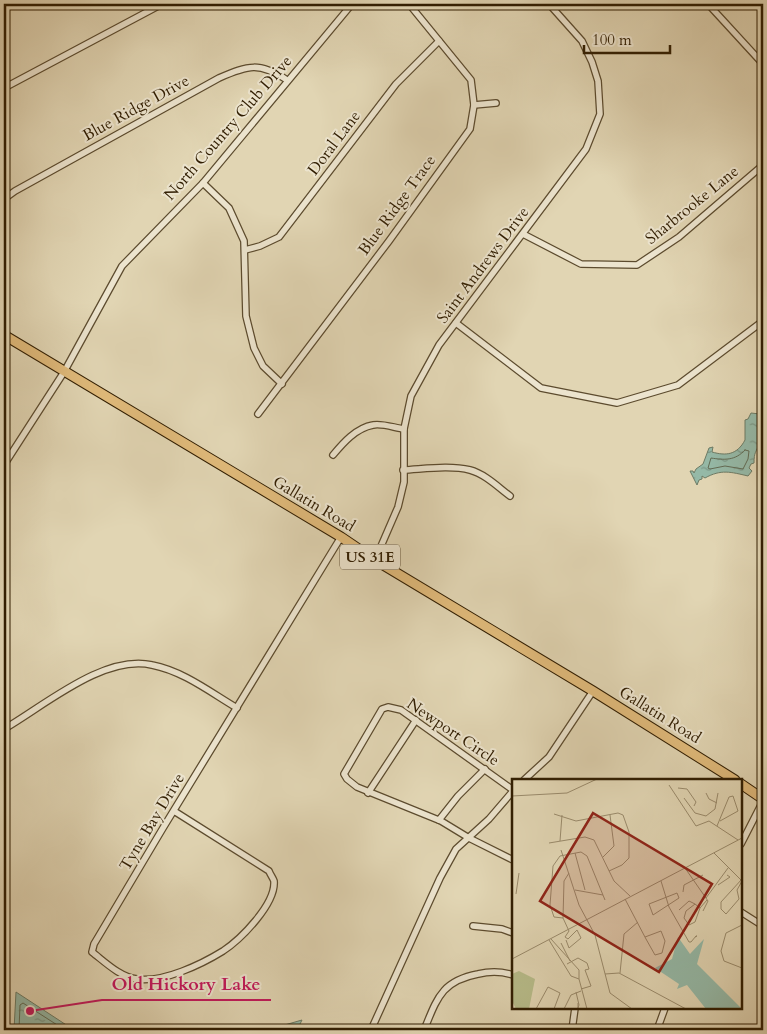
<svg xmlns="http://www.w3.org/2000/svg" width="767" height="1034" font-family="Cardo,serif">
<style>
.water{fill:url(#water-ripples);stroke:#6d7b65}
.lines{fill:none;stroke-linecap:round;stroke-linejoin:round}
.shore{stroke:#626b54;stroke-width:1}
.street-casing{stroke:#5c4b2e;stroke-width:8}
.primary-casing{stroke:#301d01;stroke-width:11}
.street{stroke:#ece4ce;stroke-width:5.5}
.primary{stroke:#e0ba7a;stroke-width:9}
.labels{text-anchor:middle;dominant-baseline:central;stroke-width:4;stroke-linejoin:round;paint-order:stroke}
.shield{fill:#ece4ce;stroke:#68593e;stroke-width:1}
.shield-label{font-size:15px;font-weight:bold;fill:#301d01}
.street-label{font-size:16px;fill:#301d01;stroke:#ece4ce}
.inset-road{fill:none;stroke:#9a8b6c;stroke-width:1}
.view{fill:#8f2418;fill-opacity:0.15;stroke:#8f2418;stroke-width:2.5}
.inset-edge{fill:none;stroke:#301d01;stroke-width:2.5}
.leader{fill:none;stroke:#c2185b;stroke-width:2}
.callout-dot{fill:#c2185b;stroke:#ece4ce;stroke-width:2}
.callout-label{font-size:18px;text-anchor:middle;font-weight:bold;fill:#c2185b;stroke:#ece4ce;stroke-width:4;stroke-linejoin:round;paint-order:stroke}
</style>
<defs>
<pattern id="water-ripples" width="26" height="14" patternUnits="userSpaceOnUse" patternTransform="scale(1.25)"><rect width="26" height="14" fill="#95b9a7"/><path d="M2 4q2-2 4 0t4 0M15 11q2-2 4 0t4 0" fill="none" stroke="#7a9686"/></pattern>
</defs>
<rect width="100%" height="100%" fill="#e1d5b3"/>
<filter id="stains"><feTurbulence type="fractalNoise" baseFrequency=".004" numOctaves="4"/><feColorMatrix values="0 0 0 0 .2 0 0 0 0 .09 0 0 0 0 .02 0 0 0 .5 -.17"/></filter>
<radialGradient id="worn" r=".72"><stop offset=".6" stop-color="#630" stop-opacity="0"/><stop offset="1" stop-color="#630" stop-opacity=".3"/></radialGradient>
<g class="water">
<path d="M763,408V435C761,437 761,440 760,443C756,452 754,452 754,463L751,464L749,468L752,471L748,476C731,472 721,469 705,478L702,476V479L699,480L697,485L690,471H693L694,473L696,469L703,464L709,448L713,447L712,452C726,456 737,455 745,440V420L748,419L751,413L760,414L761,411L760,409Z"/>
<polygon points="16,992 74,1030 14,1030"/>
<polygon points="302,1020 297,1030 267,1030"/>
</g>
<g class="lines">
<g class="shore">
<path d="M745,450L749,451L748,459L743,469L725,466L710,469L708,468L711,458C724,460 735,461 745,450Z"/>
<polyline points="19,1030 20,1005 23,1003 65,1030"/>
</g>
<defs>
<g id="street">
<polyline points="708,4 763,64"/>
<polyline points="4,88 162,4"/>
<polyline points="474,105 496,103"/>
<polyline points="203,183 229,208 244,241 246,316 254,348 263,366 282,384"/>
<path d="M4,199L15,191L219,78C249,65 259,62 287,80"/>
<polyline points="523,234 581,264 637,265 679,237 763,165"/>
<polyline points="245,250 260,246 279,237 396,84 439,41"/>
<polyline points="456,323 541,388 617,403 678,385 763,321"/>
<polyline points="258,414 389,241 470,129 474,105 471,80 409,4"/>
<path d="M333,455C343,443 356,428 373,425C382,423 395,428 404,429"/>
<polyline points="4,465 64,372 122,266 203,183 352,4"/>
<path d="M403,470C424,469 450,465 470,470C485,474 498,487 510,496"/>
<polyline points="375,560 398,507 404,482 404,429 411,396 439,345 586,149 600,114 598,81 592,62 582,41 549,4"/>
<path d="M4,729C44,706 104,654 152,665C183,671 210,692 237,708"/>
<polyline points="524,780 549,757 593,691"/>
<polyline points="513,790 401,710 388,707 382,709 344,774 347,779 357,787 441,821 469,838 513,860"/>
<polyline points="368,793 416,720"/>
<path d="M174,811L269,871C270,874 273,878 274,881C276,904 241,939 223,951C202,964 163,983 137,979C120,977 105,962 92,952L94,944L163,828L341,537"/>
<polyline points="439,820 458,796 485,769"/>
<polyline points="741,844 763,801"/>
<polyline points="741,912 763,926"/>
<polyline points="473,926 502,929 513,933"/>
<polyline points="371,1030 440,878 456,849 489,819 513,791"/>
<path d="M424,1030C437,999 441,981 478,974C490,971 501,971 513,975"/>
<polyline points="572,1030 575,1008"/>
<polyline points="657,1030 665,1008"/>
</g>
<g id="primary">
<polyline points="4,335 341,537 375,560 593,691 735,780"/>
<polyline points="741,784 763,799"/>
</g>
</defs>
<use href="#street" class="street-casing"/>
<use href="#primary" class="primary-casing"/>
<use href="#street" class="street"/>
<use href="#primary" class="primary"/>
</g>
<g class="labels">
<rect class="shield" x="340" y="544.5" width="60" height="25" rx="4"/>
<g class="shield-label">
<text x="370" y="557">US 31E</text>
</g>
<g class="street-label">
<text transform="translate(136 108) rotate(-29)">Blue Ridge Drive</text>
<text transform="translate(228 128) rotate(-49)">North Country Club Drive</text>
<text transform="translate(334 143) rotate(-53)">Doral Lane</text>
<text transform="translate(397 205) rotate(-54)">Blue Ridge Trace</text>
<text transform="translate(692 205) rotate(-39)">Sharbrooke Lane</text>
<text transform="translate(483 265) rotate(-53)">Saint Andrews Drive</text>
<text transform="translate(314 504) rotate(31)">Gallatin Road</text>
<text transform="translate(660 715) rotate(32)">Gallatin Road</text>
<text transform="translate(453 732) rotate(34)">Newport Circle</text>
<text transform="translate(152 822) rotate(-59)">Tyne Bay Drive</text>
</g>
</g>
<g transform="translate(512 779)">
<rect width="230" height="230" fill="#e1d5b3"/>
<path d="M7,192L23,200L17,230H4L0,222V195Z" fill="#b7bc8a"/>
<path d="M166,158L178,175L192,160L185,185L230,230H194L175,206L165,210L167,205L143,189L160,180Z" fill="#95b9a7"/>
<path class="inset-road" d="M157,6L184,47L197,42L226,61M166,9L175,10L184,23L182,27M194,14L197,20L205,24M0,17L55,14L85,0M172,19L183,34L194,37M42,35L64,42L106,34L111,36L117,53V79L110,86L97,92M194,37L203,30L206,14M205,47L217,18L221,17L226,32L208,42M48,62L50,36M37,64L73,58L82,61L102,102L118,117M49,71L67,126L83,156L98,214L120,230M63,74L73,111M202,74L230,102M91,78L102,67L98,36M173,89L196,122L191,132M230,100L209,123V130L214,135L227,120L225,111L230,102M149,102L157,128L177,163H179L184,157H185L183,158M206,106L218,98L215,96M63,111L91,116M171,113L172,106L191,96M165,114L167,119L141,136L137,125ZM4,115L7,94M194,119L216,89M113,120L134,160L143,176L150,174L153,162L149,152L133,158M188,129L183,125L174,132L172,139L177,146L183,143L188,129L195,121M167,131L177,122L183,125M51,139L42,138L38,126L41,87L48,77L69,73L75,77L93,121M230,146L214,154L209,172L212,182L230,189M37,161L59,197L67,200V191L39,160M54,161L57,169L69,159L65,151L56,160L53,158L57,152L51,139L52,102L57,94M49,164L58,182M0,180L230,59M55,185L66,179L75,184L77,190L73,191L79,207L69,210M108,194L112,155L126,143M93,195L107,194L174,230M67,200L75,230M64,213L67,226L66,229V224M24,230L36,208L48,214L42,230M52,230L59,216L69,212"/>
<path class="view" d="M81,34L200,105L147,193L28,122Z"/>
<rect width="230" height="230" class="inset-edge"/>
</g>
<path class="leader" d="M30 1011L102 1000H271"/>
<circle class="callout-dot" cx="30" cy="1011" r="5"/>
<g class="callout-label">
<text x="186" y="990">Old Hickory Lake</text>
</g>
<rect width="767" height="1034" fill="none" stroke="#e1d5b3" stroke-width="20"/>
<rect x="5" y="5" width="757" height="1024" fill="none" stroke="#301d01" stroke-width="2.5"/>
<rect x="10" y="10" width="747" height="1014" fill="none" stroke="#301d01"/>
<path d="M584 45v8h86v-8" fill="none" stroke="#301d01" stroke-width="2.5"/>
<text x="592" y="45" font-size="15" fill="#301d01" stroke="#ece4ce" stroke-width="4" paint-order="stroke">100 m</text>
<rect width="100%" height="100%" filter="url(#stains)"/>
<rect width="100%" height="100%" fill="url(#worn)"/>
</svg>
